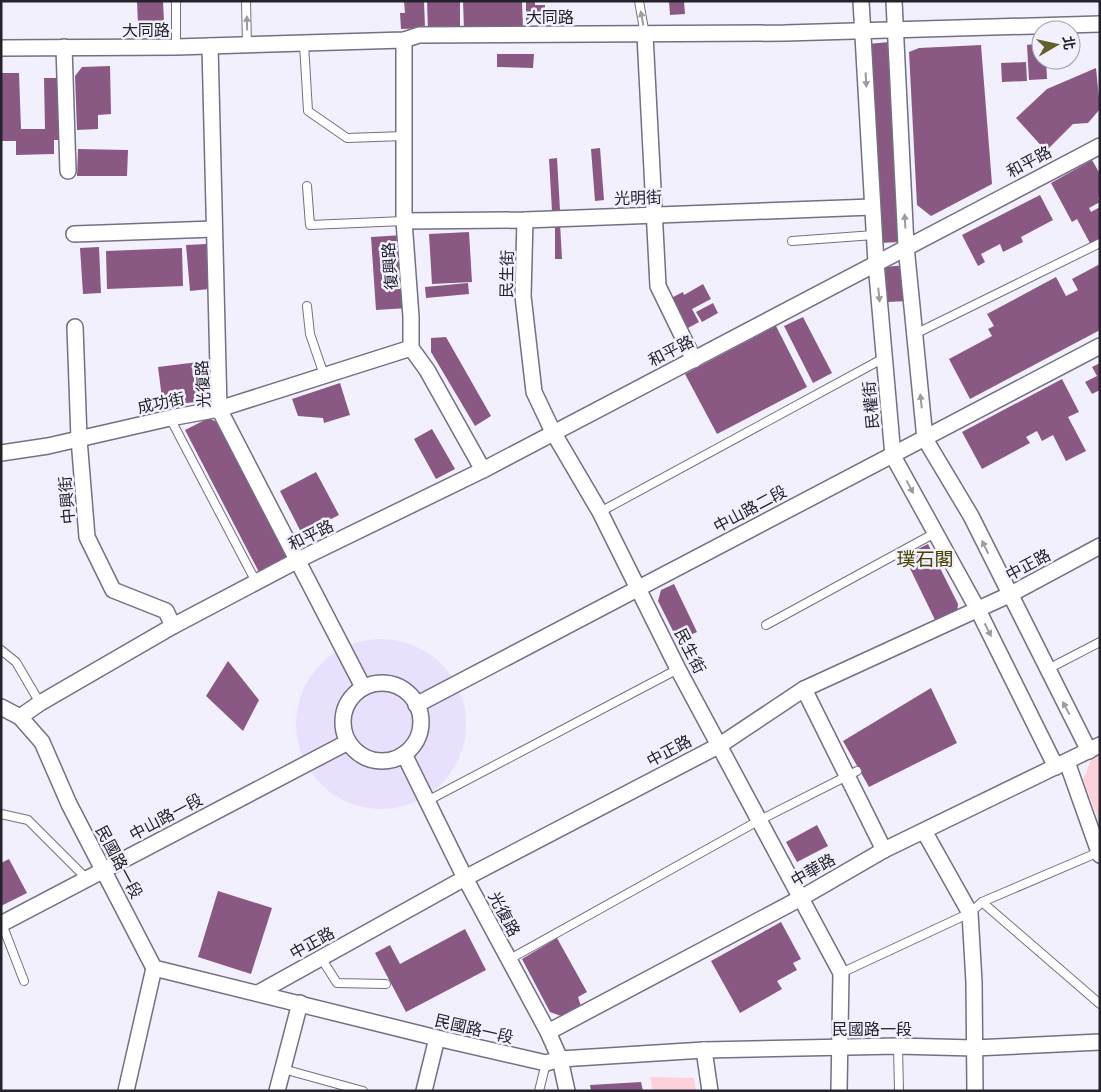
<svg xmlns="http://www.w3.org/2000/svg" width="1101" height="1092" font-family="Rubik,'Noto Sans TC',sans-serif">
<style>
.built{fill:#e8e0fd}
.green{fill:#fdd1da}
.building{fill:#895983}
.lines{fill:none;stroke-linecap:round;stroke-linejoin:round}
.lane-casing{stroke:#746f82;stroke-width:10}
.street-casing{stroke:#746f82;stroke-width:18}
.lane{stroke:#fff;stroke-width:8}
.street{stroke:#fff;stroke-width:15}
.oneway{fill:#9c9c9f}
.labels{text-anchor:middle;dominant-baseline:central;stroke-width:5;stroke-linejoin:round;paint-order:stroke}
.street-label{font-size:16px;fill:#24222a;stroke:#f3f0fd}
.quarter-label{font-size:19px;fill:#474300;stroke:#f3f0fd}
</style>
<rect width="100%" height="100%" fill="#f3f0fd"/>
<circle class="built" cx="381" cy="724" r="85"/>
<g class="green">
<polygon points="1100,754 1100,824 1083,779 1092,758"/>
<polygon points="650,1077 694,1078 696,1091 653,1091"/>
</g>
<g class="building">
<polygon points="137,1 163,1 164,22 138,24"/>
<polygon points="404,1 424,1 425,28 401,29 400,13 405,13"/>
<polygon points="427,1 460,1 460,30 428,31"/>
<polygon points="463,1 522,1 523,28 464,30"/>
<polygon points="526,1 535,1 535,5 545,5 545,21 526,21"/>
<polygon points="669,1 684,1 685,14 670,15"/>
<polygon points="889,42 900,242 879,243 868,44"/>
<polygon points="1041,43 1041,60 1046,60 1047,79 1029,80 1027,45"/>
<polygon points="981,45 992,184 931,216 917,205 909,52 919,48"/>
<polygon points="497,54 534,54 533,68 497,67"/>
<polygon points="1026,62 1027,81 1002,82 1001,63"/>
<polygon points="110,66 111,114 98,115 98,129 77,130 75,76 82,67"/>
<polygon points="1096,68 1100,109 1088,123 1073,124 1046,151 1016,118 1047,89"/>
<polygon points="1,73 19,73 21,129 45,129 44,78 58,78 59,128 64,128 64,140 54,140 54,154 16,155 16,141 1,141"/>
<polygon points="600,148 604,200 595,201 591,149"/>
<polygon points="78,149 128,150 127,176 77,176"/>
<polygon points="557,158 560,210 552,211 549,159"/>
<polygon points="1092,160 1100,174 1100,197 1098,198 1100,202 1089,208 1091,212 1100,207 1100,243 1092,247 1077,219 1072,222 1051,183"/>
<polygon points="1040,195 1053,220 1021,237 1023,242 1003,252 1000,244 981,254 985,262 978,266 962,235"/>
<polygon points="555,222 560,223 562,259 555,259"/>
<polygon points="469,232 472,282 432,284 429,234"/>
<polygon points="403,235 408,308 376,310 371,237"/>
<polygon points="206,244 209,289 190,291 186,245"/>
<polygon points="99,247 101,293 83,294 80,248"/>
<polygon points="182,248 183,286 107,289 106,251"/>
<polygon points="1100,264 1100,330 970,399 949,359 992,336 988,329 994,326 987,314 1056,277 1066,296 1078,290 1072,279"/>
<polygon points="906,265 908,301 888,302 885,267"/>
<polygon points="468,283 469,294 426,298 425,287"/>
<polygon points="703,284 711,299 692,309 699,322 688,328 671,298 683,292 684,295"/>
<polygon points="713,303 718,313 702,322 696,312"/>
<polygon points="803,317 832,373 813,383 784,326"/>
<polygon points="776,326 807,387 717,434 685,374"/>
<polygon points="446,337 491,416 475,426 431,352 431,338"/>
<polygon points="198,362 203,401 163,406 158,367"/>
<polygon points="1100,363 1100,390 1092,394 1085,382 1097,376 1092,367"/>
<polygon points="1062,379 1079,412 1068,417 1086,451 1066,461 1053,435 1042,441 1037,431 1026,437 1030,443 982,469 962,432"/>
<polygon points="340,383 350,415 324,423 323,418 298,416 292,399"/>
<polygon points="209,418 226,427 289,556 285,566 262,578 185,430"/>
<polygon points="432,429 455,469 436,479 414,439"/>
<polygon points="316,472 339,515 302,534 280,491"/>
<polygon points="928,544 958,604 957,612 937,624 904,556"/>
<polygon points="674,584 697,632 678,641 658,601 661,590"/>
<polygon points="228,661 259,700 243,731 206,696"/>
<polygon points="931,688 957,743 869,787 843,741"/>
<polygon points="817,825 828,846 797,862 786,842"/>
<polygon points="9,859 27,893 1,906 1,863"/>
<polygon points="218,891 272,908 251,974 198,957"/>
<polygon points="781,922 801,959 793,963 797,970 777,981 782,989 740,1013 711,961"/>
<polygon points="465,929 486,970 406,1012 375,953 390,945 400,964"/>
<polygon points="557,938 587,992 578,997 581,1006 561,1016 550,1012 522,959"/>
<polygon points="641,1082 643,1091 591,1091 590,1085"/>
</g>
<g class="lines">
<defs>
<g id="lane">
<polyline points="246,1 247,45"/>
<polyline points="639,1 645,35"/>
<polyline points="304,44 308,111 347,138 404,136"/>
<polyline points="176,47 176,1"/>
<polyline points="307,186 310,225 404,221"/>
<polyline points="792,241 874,235"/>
<polyline points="307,306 310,334 324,375"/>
<polyline points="915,334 1100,243"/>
<polyline points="170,418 256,582"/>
<polyline points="600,512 884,358"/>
<polyline points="766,625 935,533"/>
<polyline points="1,650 16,662 40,703"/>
<polyline points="1046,670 1100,642"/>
<polyline points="427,801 678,669"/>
<polyline points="1,814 28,820 87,879"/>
<polyline points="982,902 1100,1004"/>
<polyline points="2,924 24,981"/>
<polyline points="321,958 337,983 386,984"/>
<polyline points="508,960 758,821 857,771"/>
<polyline points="841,973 970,913 982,902 1099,852"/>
<polyline points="898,1046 899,1091"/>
<polyline points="283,1069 363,1091"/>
<polyline points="539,1091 546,1063"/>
</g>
<g id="street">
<polyline points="861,1 876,263 893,456 978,610 1056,767"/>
<polyline points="894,1 906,246 925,439 971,516 1089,751"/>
<polyline points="645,35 658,286 694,360"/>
<polyline points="404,40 404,221 411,317 411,348 427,370 483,470"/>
<polyline points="210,46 219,409 363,687"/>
<polyline points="64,47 68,171"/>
<polyline points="1,48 176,47 404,40 419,35 785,33 1100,24"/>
<polyline points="525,220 523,296 534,392 553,432 600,512 678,669 841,973 839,1091"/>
<polyline points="404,221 525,220 872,207"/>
<polyline points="74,234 214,229"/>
<polyline points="75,327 79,439 87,537 113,590 166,611 173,626"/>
<polyline points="1,453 48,446 170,418 219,409 411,348"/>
<circle cx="382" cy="722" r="39"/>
<polyline points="804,689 884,850"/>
<polyline points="416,705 1100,346"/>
<polyline points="1,707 20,717 42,742 69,804 154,968 437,1038 546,1063 560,1059 704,1050 898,1046 974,1048 1100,1042"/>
<polyline points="20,717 40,703 173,626 298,560 483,470 1100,146"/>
<polyline points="404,754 465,878 548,1032 560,1059 567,1091"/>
<polyline points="1067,762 1100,855"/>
<polyline points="924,831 970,913 974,982 975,1091"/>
<polyline points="1,924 348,742"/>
<polyline points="258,993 465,878 720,745 804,689 1009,595 1100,546"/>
<polyline points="548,1032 801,898 884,850 1100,745"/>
<polyline points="704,1050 710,1091"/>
<polyline points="126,1091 154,968"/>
<polyline points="277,1091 300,1003"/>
<polyline points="424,1091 437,1038"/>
</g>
</defs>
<use href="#lane" class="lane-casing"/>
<use href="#street" class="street-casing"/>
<use href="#lane" class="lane"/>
<use href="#street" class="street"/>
</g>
<defs><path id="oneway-solid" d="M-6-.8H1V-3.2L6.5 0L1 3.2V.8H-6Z" transform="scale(1.25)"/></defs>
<g class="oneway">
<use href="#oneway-solid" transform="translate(642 18) rotate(-100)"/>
<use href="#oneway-solid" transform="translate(247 23) rotate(-91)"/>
<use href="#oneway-solid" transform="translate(866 80) rotate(87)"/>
<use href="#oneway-solid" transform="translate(905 221) rotate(-93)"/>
<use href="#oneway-solid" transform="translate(879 295) rotate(84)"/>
<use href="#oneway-solid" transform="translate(921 401) rotate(-96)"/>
<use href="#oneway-solid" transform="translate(910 487) rotate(62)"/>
<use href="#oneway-solid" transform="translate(985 547) rotate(-116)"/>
<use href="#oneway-solid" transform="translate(988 630) rotate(63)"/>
<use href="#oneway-solid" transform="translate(1066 708) rotate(-118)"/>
</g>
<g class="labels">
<g class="street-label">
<text x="550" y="17">大同路</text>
<text x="146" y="30">大同路</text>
<text transform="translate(1029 162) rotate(-28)">和平路</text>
<text transform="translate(638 198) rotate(-2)">光明街</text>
<text transform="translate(390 266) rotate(-94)">復興路</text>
<text transform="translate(507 274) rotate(-89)">民生街</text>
<text transform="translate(671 351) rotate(-27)">和平路</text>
<text transform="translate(203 384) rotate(-93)">光復路</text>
<text transform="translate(161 403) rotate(-12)">成功街</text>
<text transform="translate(871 405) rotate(-95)">民權街</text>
<text transform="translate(67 500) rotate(-95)">中興街</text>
<text transform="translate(750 509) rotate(-28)">中山路二段</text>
<text transform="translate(311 535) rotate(-26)">和平路</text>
<text transform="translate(1028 565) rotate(-28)">中正路</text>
<text transform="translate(690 651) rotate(63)">民生街</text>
<text transform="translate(669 751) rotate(-28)">中正路</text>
<text transform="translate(166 817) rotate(-28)">中山路一段</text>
<text transform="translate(119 862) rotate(62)">民國路一段</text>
<text transform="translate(813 870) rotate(-30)">中華路</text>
<text transform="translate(504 914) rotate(62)">光復路</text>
<text transform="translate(312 943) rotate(-29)">中正路</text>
<text transform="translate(474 1029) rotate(13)">民國路一段</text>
<text x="872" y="1029">民國路一段</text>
</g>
<g class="quarter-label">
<text x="925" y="559">璞石閣</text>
</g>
</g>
<rect width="1101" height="1092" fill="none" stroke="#24222a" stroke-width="5"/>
<g transform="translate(1056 45) rotate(81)"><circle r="24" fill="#f3f0fd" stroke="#a09ea9"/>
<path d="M0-4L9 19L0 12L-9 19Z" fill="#63602c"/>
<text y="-8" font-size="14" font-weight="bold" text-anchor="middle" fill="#24222a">北</text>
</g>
</svg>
